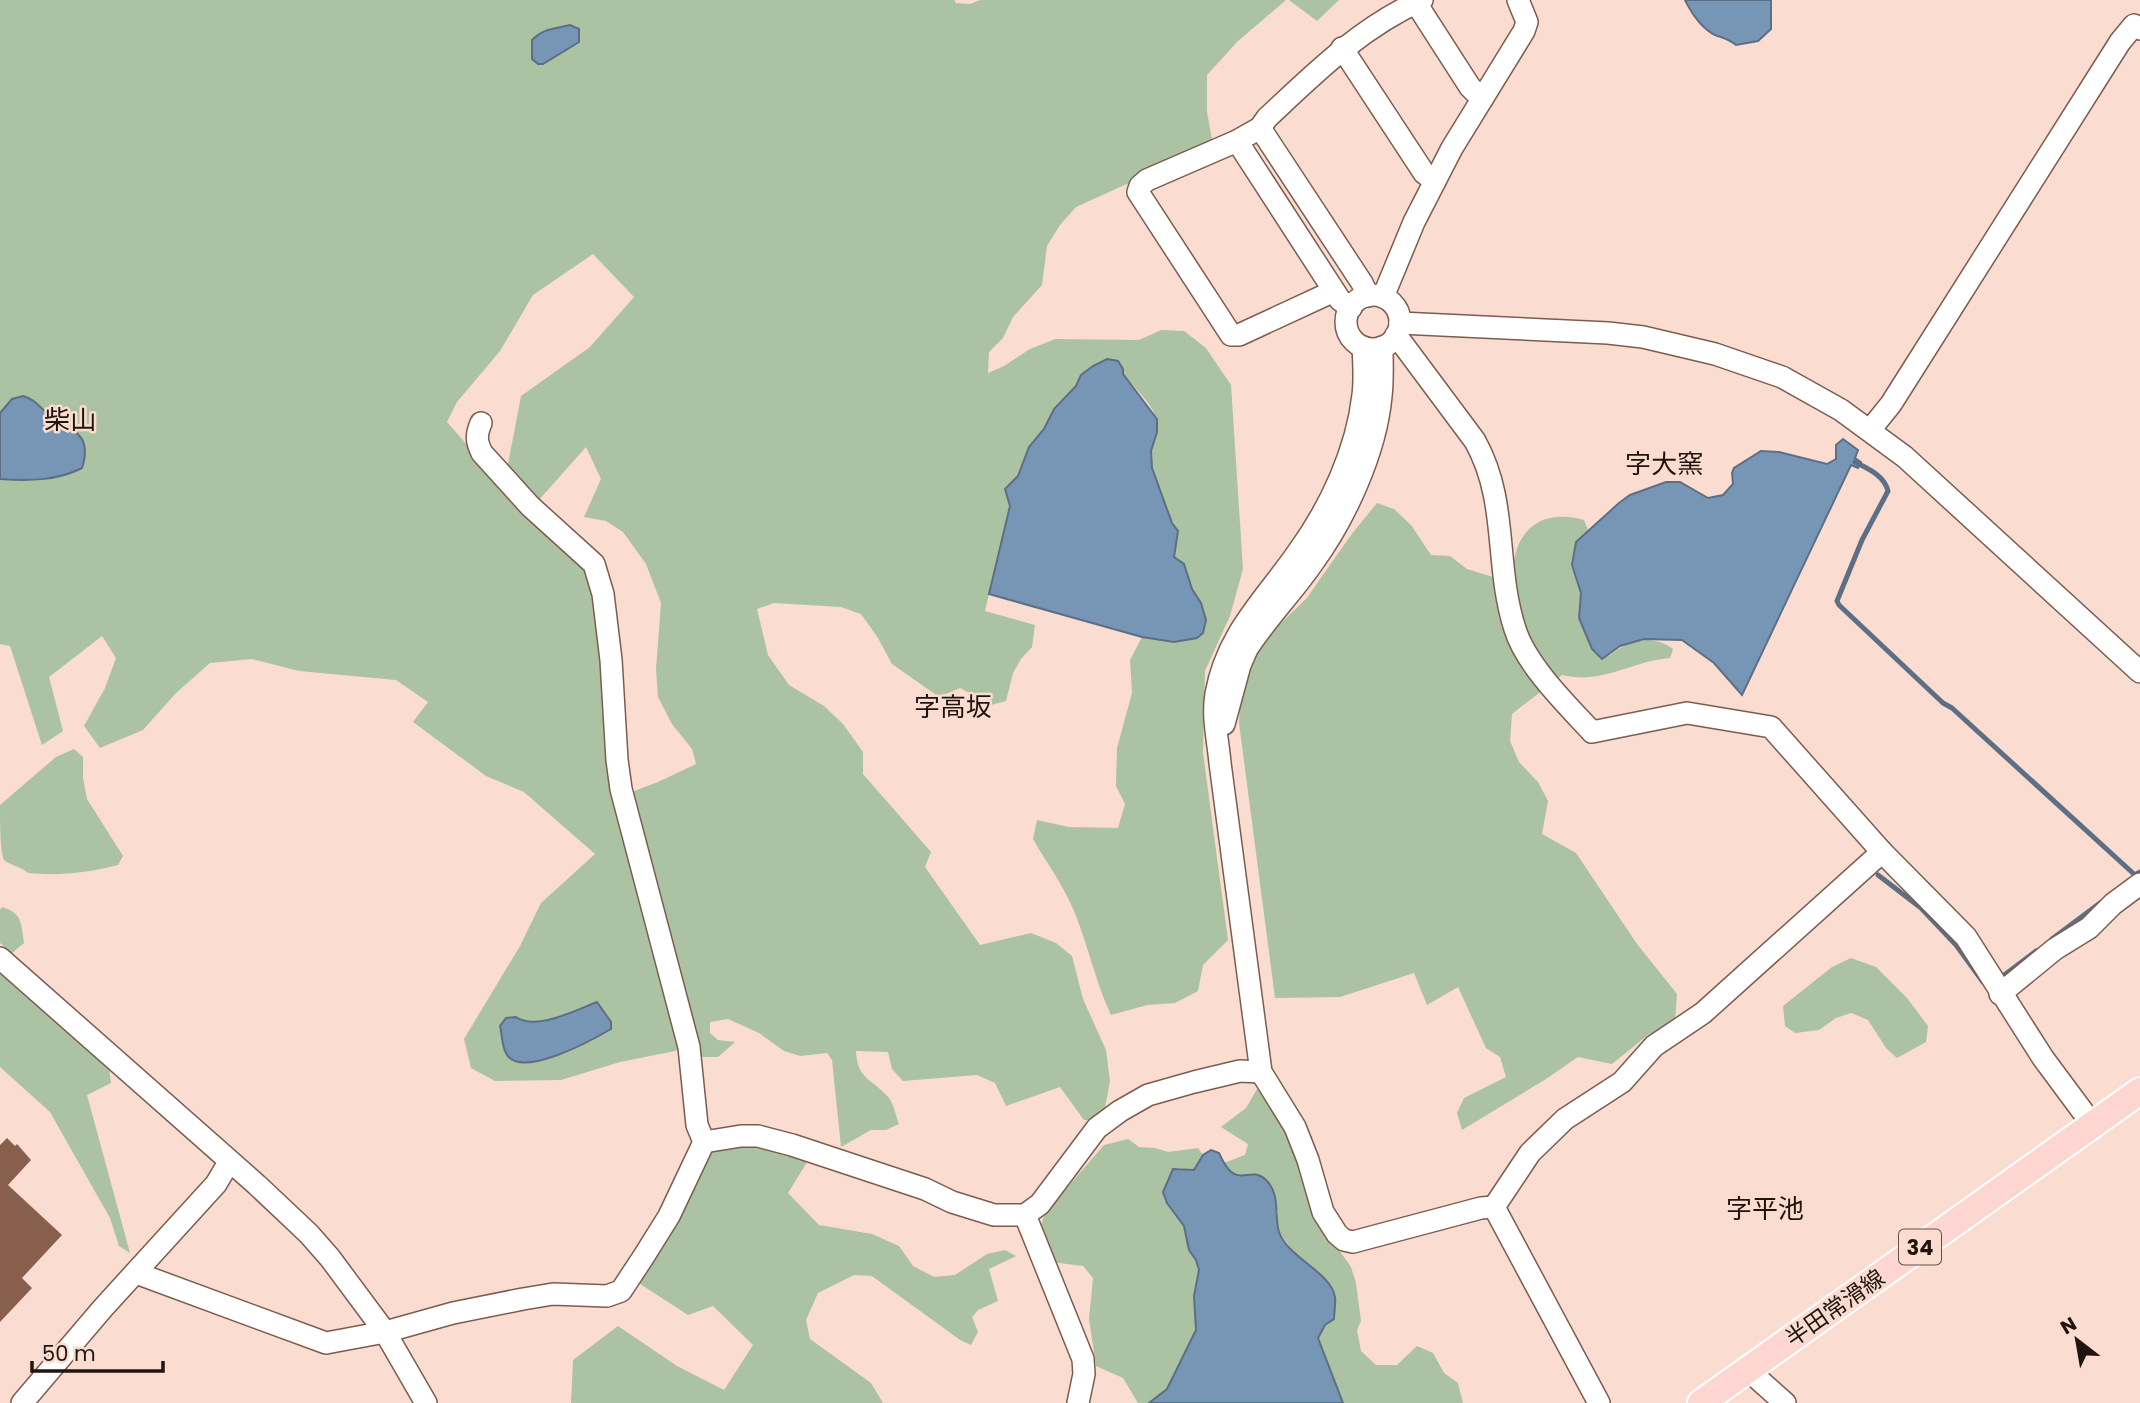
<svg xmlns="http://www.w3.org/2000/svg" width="2140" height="1403" font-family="Poppins,'Noto Sans JP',sans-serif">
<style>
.green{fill:#abc3a3;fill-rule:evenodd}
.water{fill:#7796b6;stroke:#5d6f84;stroke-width:2}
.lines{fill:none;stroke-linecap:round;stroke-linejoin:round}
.stream{stroke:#5d6f84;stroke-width:5}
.building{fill:#885f4d}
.minor-casing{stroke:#7c5c4f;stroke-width:24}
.major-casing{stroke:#fff;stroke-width:30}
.minor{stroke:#fff;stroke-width:21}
.major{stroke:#fed6d1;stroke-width:26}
.labels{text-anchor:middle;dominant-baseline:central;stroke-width:5;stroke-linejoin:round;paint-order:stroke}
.shield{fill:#fadcd0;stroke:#615048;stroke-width:2}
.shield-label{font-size:21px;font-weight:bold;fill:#20140e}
.street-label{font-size:23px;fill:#20140e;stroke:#fadcd0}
.quarter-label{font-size:26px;fill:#20140e;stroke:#fadcd0}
</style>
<rect width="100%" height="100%" fill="#fadcd0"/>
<g class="green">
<path d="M0,0H954L956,3L970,4L980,0H1286L1238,41L1207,75V112L1213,145L1076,207L1060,225L1047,246L1042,285L1013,317L1003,338L989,352L988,373L1004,366L1030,349L1055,339L1139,340L1161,330L1184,331L1206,348L1231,385L1243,569L1230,616L1205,671L1203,753L1228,940L1203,965L1198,991L1175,1003L1147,1005L1111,1015C1095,981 1088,945 1074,911C1064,886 1046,862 1033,839L1037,820L1069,827L1118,828L1125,804L1116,786L1117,748L1132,693L1130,660L1142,637C1168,641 1223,651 1201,603C1199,598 1194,594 1192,589C1188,582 1188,569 1182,564C1180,561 1176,560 1174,557L1178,531C1167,516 1147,467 1151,449C1154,438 1160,429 1156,417C1150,401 1133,387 1123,374V369L1118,361L1107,359L1093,366L1081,375L1076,386L1054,409L1044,429L1029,447L1018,476L1005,489L1010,506L985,611L1035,625L1032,647L1021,659L1013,673L1006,701L991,705L960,688L939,697L892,664L878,638L861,614L841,607L774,603L757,609L768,655L789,685L824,706L843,724L863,752V774L931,852L925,867L980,945L1031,933L1056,943L1072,956L1083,999L1106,1050L1110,1081L1104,1113L1095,1120H1084L1060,1087L1006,1106L995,1083L977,1075L903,1081L892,1069L888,1052L856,1051C857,1080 873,1079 889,1098C894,1105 896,1116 899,1124L886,1130H871L841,1147L832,1060L827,1053L800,1056L784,1051L759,1033L728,1019L710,1022V1033L718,1040L735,1042L718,1057H702L696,1048L629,793L658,782L696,764L692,749L672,724L658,697L656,669L661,603L646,564L623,532L606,521L584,517L601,479L586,447L538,501L507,469L521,396L590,347L634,297L593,254L533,295L500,351L457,402L447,422L521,506L591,567L598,592L615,789L685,1049L620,1062L561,1080L495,1081L471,1068L464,1039L520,946L541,903L595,854L524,792L486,776L413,722L428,702L396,680L299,671L252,659L210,663L176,693L143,730L100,748L84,726L105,688L116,658L102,636L49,677L63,731L42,745L10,646L0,644ZM570,25L579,29V42L543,64H538L532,59V40C544,27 554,29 570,25Z"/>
<polygon points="1289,0 1339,0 1317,21"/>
<path d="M1377,503L1394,509L1411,525L1431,555L1450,556L1467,569L1493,577L1513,569C1516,527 1544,509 1584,520L1589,532L1576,542L1572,565L1581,593L1579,618L1609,656C1628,640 1652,633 1673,649L1670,658C1632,661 1601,685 1562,675L1512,714L1510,741L1519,762L1538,782L1548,801L1542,834L1576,853L1637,944L1677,994L1675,1021L1648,1035L1612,1064L1578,1057L1546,1079L1462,1130L1457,1113L1464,1098L1506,1077L1500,1057L1486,1048L1458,987L1427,1005L1414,973L1340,997L1275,998L1239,723L1241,681L1264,639L1306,599L1351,535Z"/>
<path d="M74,749L83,757V778L87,799L123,856L118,865C87,873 59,876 28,873C21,866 11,866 4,860C0,853 0,817 0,805L56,757Z"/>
<path d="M2,907C23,913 21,924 24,943L12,953L0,943V910Z"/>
<polygon points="1851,958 1876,967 1907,998 1928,1026 1926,1042 1897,1058 1886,1048 1868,1020 1851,1013 1836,1018 1819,1030 1795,1033 1785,1026 1783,1006 1832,967"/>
<polygon points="0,973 109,1069 111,1083 87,1095 130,1253 119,1246 110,1218 50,1112 0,1067"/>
<path d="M1257,1089L1272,1103L1286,1129L1331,1239L1351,1267L1356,1283L1361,1321L1357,1330L1361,1351L1376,1365H1397L1417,1346L1433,1353L1444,1373L1458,1383L1463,1403H1343L1318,1338L1325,1325L1334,1319L1327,1282L1296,1255L1278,1231V1211L1259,1175C1243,1176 1232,1179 1224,1163L1245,1155L1248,1144L1221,1127L1246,1108Z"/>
<polygon points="1128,1139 1139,1147 1155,1148 1168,1152 1198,1148 1203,1155 1194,1170 1178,1168 1167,1203 1184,1226 1189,1250 1196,1260 1199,1270 1194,1296 1196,1330 1167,1389 1149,1403 1138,1403 1123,1378 1096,1366 1089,1319 1093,1278 1083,1266 1051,1262 1039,1231 1045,1213 1104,1145"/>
<polygon points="751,1144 809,1159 788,1193 819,1225 872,1234 899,1246 913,1266 934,1277 955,1275 987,1254 1005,1250 1016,1256 989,1269 998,1301 978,1310 972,1317 978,1332 971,1345 960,1340 872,1276 854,1275 818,1293 806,1320 810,1339 871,1383 883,1403 571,1403 573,1360 618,1326 677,1366 724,1390 753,1345 713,1306 688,1315 637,1282 705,1152"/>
</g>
<g class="water">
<path d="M1685,0H1771V29L1758,41L1736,45C1729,39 1723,38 1715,35C1701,28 1692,14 1685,0Z"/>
<path d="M570,25L579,29V42L543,64H538L532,59V40C544,28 554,29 570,25Z"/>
<polygon points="1107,359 1118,361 1123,369 1123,374 1157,419 1157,432 1151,451 1152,468 1172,523 1178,531 1174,557 1184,564 1192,589 1201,603 1204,613 1206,620 1203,633 1197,638 1174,642 1142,637 989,594 1010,506 1005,489 1018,476 1029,447 1044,429 1054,409 1076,386 1081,375 1093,366"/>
<path d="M23,396C37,400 38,407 49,414C72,430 93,434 82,468C57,481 28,481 0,479V413L12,399Z"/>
<polygon points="1843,439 1858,450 1855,458 1861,462 1858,468 1851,465 1742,695 1714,663 1682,640 1644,639 1620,646 1602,659 1592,649 1579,618 1581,593 1572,565 1576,542 1619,503 1630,495 1666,482 1680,482 1708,498 1723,495 1733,484 1732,473 1734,468 1761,451 1779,452 1827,464 1836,459 1836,445"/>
<path d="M597,1002L611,1022V1029C594,1039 519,1081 506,1053C502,1046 502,1034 500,1026L506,1018L516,1017C536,1031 576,1010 597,1002Z"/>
<path d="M1211,1150L1219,1153C1237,1194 1248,1163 1266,1180C1281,1194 1274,1218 1279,1232C1288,1258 1331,1272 1335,1297C1336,1304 1334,1312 1334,1319L1325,1325L1318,1338L1343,1403H1149L1167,1389L1196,1330L1194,1296L1199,1270L1196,1260L1189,1250L1184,1226L1167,1203L1163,1192L1173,1169L1194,1170L1203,1155Z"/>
</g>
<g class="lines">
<g class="stream">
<path d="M1855,462C1868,469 1884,475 1888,491L1862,540L1837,601L1839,605L1943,703L1952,708L2135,875L2140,872"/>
<polyline points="1878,875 1921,908 1956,945 1983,982"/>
<polyline points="2052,939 2100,903"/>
<polyline points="1999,979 2036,951"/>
</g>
</g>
<polygon class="building" points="7,1138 15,1146 17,1144 31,1160 8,1185 62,1235 22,1278 32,1288 0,1322 0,1145"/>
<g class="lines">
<defs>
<g id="minor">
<polyline points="1416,3 1470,87 1482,99"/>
<polyline points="1342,48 1424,173 1435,181"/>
<polyline points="1260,128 1362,283 1368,296"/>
<polyline points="1237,141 1340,300 1351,308"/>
<path d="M1334,291L1239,335H1231L1138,192L1140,186L1147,180L1237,141L1260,128L1267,118C1315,73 1361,27 1422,0"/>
<circle cx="1373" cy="322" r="27"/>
<polyline points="1383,297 1414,222 1452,148 1524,31 1527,22 1518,0"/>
<polyline points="1400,323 1608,333 1643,337 1715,354 1782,377 1841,410 1905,457 2140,672"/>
<path d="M1396,335L1475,441C1509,502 1494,564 1515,629C1526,665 1567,705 1592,732L1687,713L1771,727L1882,852L1966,937L2043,1058L2092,1124"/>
<path d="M1363,347C1364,363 1365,380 1363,395C1357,450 1330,508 1298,552C1265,600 1227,633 1216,694C1212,717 1218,740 1220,763L1261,1072L1295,1127L1308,1160L1323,1212L1337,1234L1344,1240L1353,1242L1481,1208L1494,1207"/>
<polyline points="1870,430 1891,404 2120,42 2134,25 2140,29"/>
<path d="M1224,724L1240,665L1247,649C1266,619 1292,593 1312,564C1345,519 1376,452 1381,396C1383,380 1382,364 1382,347"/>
<polyline points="0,958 257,1185 309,1234 330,1258 385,1332 426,1403"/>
<polyline points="2000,994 2055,949 2089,928 2113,904 2140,884"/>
<polyline points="704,1142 741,1136 758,1136 792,1145 925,1189 952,1202 994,1215 1025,1215 1040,1204 1097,1128 1120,1111 1148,1095 1194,1082 1240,1071 1261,1072"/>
<polyline points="1494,1207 1530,1153 1565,1119 1622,1082 1654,1046 1703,1013 1882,852"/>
<polyline points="1494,1207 1599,1403"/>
<polyline points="1025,1215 1083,1359 1084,1374 1078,1403"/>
<path d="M136,1273L326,1343L385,1332L453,1313L523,1299L553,1294L607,1296L621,1291L644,1256L669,1216L704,1142L697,1125L689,1047L621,789L617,760L611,660L603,594L594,564L530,506L482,453C476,441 476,435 481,423"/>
<polyline points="1748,1370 1785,1403"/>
<polyline points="22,1403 103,1308 216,1184 229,1162"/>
</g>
<polyline id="major" points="1701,1403 2140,1091"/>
</defs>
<use href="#minor" class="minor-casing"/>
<use href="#major" class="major-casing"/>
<use href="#minor" class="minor"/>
<use href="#major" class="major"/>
</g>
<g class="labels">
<rect class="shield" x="1899" y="1229.5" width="42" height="35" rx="5"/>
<g class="shield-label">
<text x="1920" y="1247">34</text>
</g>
<g class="street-label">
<text transform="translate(1835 1308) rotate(-35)">半田常滑線</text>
</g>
<g class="quarter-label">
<text x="70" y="420">柴山</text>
<text x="1664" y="464">字大窯</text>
<text x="953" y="707">字高坂</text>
<text x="1765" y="1209">字平池</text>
</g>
</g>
<g transform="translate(2077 1340) rotate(329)" stroke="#fadcd0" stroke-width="5" paint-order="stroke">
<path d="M0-5L12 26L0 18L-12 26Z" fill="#20140e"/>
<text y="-10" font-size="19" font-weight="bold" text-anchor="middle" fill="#20140e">N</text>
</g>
<path d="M32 1361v10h131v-10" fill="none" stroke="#20140e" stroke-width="3.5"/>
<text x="42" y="1361" font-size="21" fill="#20140e" stroke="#fadcd0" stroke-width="5" paint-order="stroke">50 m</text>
</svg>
